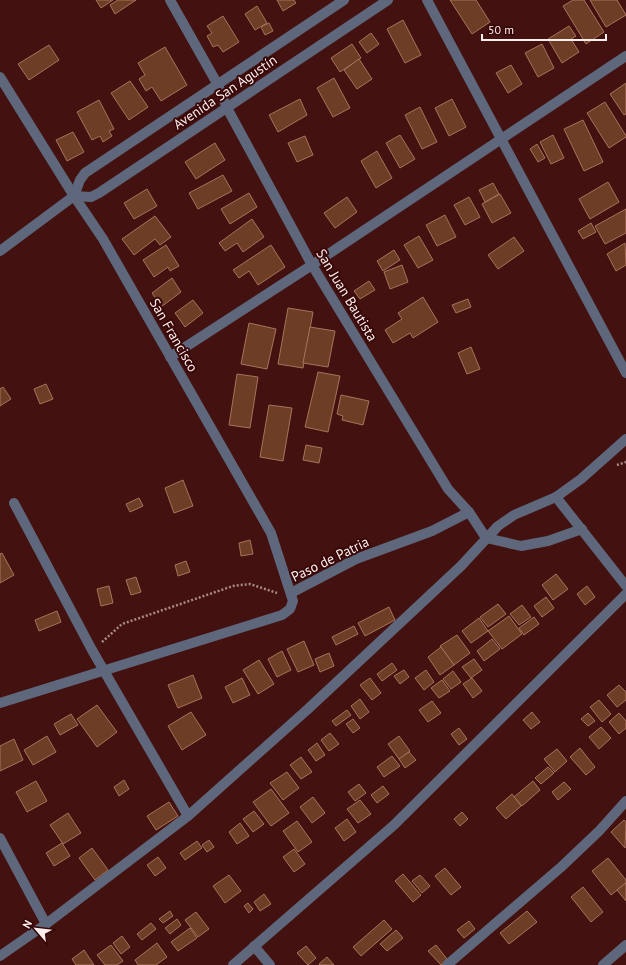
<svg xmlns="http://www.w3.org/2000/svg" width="626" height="965" font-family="'PT Sans',sans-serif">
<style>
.building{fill:#6d3d26;stroke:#a8735a}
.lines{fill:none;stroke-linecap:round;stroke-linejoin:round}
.path{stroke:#a88a88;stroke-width:2.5;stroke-dasharray:2 2;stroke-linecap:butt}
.street{stroke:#5e677b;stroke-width:10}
.labels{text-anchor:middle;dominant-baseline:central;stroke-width:4;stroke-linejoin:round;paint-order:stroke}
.street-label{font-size:14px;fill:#fceeed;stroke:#380707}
</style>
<rect width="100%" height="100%" fill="#431210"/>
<g class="building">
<polygon points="96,0 113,0 101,8"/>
<polygon points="118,0 136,0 115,14 110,5"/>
<polygon points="277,0 294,0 296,3 283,11"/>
<polygon points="450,0 476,0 490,22 472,34"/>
<polygon points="573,0 584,0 604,32 586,44 563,6"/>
<polygon points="590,0 617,0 626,15 606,27"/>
<polygon points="257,6 267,23 255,30 245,14"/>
<polygon points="223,16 239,42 223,52 218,45 213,47 207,36 212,33 207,26"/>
<polygon points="403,20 421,55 405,63 387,29"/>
<polygon points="269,23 273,31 265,35 261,27"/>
<polygon points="569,26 576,36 571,39 579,52 562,63 548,39"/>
<polygon points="371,33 379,44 367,53 359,42"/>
<polygon points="352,44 361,58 340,72 331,58"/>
<polygon points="542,44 554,68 538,77 525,53"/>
<polygon points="49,45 59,60 29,80 18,64"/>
<polygon points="165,47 187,85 161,101 152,87 146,91 139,79 145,75 138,63"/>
<polygon points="359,59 372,79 357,89 344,70"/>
<polygon points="511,65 522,84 508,93 496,73"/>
<polygon points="334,78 350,108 333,117 317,88"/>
<polygon points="130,81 148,107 129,120 111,93"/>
<polygon points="626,83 626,114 624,115 610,94"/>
<polygon points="300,99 307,115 278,132 269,115"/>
<polygon points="452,99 466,127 449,136 435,108"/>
<polygon points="99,100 114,129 109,131 112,136 103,142 100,136 92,140 77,112"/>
<polygon points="605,102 626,136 626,137 609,148 587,113"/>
<polygon points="420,107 437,142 422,149 405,115"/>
<polygon points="583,120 603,162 584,171 564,129"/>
<polygon points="73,132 84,152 67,161 56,140"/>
<polygon points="400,135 415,159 400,168 386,143"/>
<polygon points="553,135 564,158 551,164 540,142"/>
<polygon points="305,136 313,155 297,162 288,143"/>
<polygon points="215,143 225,160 196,179 185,162"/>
<polygon points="537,144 545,158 538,162 530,149"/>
<polygon points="377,151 392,178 376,188 361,161"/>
<polygon points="223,175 232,191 198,209 189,193"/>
<polygon points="608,182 619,202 590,219 579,199"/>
<polygon points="493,183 499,194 485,202 479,190"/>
<polygon points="147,189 157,206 134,219 124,203"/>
<polygon points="249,193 257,207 230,224 221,209"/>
<polygon points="500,194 511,213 492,223 482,204"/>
<polygon points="347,197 357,212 335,228 324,213"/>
<polygon points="469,197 480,217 465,225 454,205"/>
<polygon points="626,209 626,233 605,244 595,226"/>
<polygon points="445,215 456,237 437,246 426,225"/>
<polygon points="155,216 171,237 160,245 155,239 134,255 122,239"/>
<polygon points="252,219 264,237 243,252 237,243 225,251 219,243"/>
<polygon points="591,223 596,232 583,239 578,231"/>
<polygon points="419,236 433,260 418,268 404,245"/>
<polygon points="514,237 524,251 498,269 488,255"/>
<polygon points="625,243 626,265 616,271 607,254"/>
<polygon points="166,245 179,266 170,271 168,267 154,277 143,260"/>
<polygon points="271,245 285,267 258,285 249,271 239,278 233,270"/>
<polygon points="394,250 400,260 383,271 377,261"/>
<polygon points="402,265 408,282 390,289 384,272"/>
<polygon points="172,278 181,292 161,307 152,293"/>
<polygon points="369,281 375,290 360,299 354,291"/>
<polygon points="423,297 438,322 413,338 410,333 393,343 385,330 402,319 398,313"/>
<polygon points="468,299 471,307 456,313 452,305"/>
<polygon points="193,300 203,313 185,327 175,313"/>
<polygon points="288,308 313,312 303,368 278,364"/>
<polygon points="249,323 276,329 267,369 241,364"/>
<polygon points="310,327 335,331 328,367 303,363"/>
<polygon points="471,347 480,369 467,374 458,353"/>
<polygon points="318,372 340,376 328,432 305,427"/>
<polygon points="237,374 258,377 250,428 229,425"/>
<polygon points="46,384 53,399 40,404 34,389"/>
<polygon points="3,387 11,399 0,406 0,389"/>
<polygon points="341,395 369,401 363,425 342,420 343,416 337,414"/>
<polygon points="269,405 292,408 283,461 260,457"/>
<polygon points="306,445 322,448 319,463 303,460"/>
<polygon points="183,480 193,506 174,513 165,488"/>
<polygon points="139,498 143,506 130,512 126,504"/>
<polygon points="250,540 253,554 241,556 239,543"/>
<polygon points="2,553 14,575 0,583 0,554"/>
<polygon points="186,561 190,572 178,576 175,565"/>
<polygon points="556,574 568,589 553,600 542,585"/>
<polygon points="136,577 141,592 131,595 126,580"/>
<polygon points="109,586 113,603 101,606 97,589"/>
<polygon points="587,586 595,597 585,605 577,594"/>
<polygon points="546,597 554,608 542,617 534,606"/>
<polygon points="498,604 506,614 488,627 480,617"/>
<polygon points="522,605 531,617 519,625 510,614"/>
<polygon points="389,607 395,620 365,636 358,623"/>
<polygon points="57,611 61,622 39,631 35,620"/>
<polygon points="509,616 522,634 502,649 488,631"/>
<polygon points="534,617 539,624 524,635 519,628"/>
<polygon points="479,618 488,631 471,643 462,631"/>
<polygon points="354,626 358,634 336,645 332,637"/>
<polygon points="457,635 470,653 454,665 440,646"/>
<polygon points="492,639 500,649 484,661 477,651"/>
<polygon points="304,641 314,665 298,672 287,649"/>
<polygon points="441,647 454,665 440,675 428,657"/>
<polygon points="282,651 291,670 277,677 268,659"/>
<polygon points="329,653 334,666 320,672 315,659"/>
<polygon points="474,659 482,670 471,678 462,667"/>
<polygon points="259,660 274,684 258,694 243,670"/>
<polygon points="392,663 397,670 382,681 377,674"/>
<polygon points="404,670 409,677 400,684 394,676"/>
<polygon points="426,670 434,682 424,690 415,678"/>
<polygon points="453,671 461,682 451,689 443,679"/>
<polygon points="193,675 202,698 178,708 168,685"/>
<polygon points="242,678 250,695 233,703 225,687"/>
<polygon points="370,678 381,693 372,700 360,685"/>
<polygon points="472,678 482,691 473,698 463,684"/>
<polygon points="442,680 450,691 439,698 431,688"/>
<polygon points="619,685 626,692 626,700 617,707 607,695"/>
<polygon points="360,699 369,712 360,719 351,706"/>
<polygon points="599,700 611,714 602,722 590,707"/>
<polygon points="432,701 441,713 428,722 419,710"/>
<polygon points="97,705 117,732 97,747 77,719"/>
<polygon points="347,710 351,715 336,726 332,721"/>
<polygon points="191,712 206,735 182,750 168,726"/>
<polygon points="532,712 540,722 531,729 523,720"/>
<polygon points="588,713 595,721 588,726 581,719"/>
<polygon points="619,713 626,721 626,728 619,734 609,722"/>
<polygon points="71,714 78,725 60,735 54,724"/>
<polygon points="353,719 360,728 353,733 346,724"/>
<polygon points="601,727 611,738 599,749 589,737"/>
<polygon points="459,728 467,739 459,745 451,734"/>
<polygon points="330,733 339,744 329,751 321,740"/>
<polygon points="47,736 56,752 33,765 24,750"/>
<polygon points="399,736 410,751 399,759 388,744"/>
<polygon points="14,739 23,760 0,771 0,746"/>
<polygon points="317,743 325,755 316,761 308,750"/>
<polygon points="580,748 595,767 586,775 570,757"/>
<polygon points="557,749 567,761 555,772 544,759"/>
<polygon points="409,752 416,760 405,768 399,759"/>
<polygon points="392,756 400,766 384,777 377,767"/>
<polygon points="301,757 312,772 301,779 290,765"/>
<polygon points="548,767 554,773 541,784 535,778"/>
<polygon points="287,772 299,788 283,800 270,783"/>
<polygon points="124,780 129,789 119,796 114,787"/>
<polygon points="36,781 47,801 27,812 16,792"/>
<polygon points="533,781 540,790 522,806 514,797"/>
<polygon points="564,782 571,789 558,800 552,792"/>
<polygon points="359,784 366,793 355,801 348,792"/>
<polygon points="383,786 389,794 377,803 371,795"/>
<polygon points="271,789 289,813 271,826 253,802"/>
<polygon points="512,794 521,806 506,819 496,808"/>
<polygon points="313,797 325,813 312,823 300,807"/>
<polygon points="360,800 371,814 358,823 347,809"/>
<polygon points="169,802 178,816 156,830 147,816"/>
<polygon points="254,811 264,824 253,832 243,819"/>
<polygon points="462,812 468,819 460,826 454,819"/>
<polygon points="68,813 81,833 63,844 50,825"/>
<polygon points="347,819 356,832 344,841 335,828"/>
<polygon points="624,820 626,822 625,848 611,832"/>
<polygon points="297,821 312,842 298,852 283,831"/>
<polygon points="240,823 249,836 237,844 229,832"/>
<polygon points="209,840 214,847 207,852 202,845"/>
<polygon points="197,841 202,848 185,860 180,853"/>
<polygon points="62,843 70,856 54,866 46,853"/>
<polygon points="92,848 108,870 95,880 79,858"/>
<polygon points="294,849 305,864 294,872 283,857"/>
<polygon points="158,857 166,868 155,876 147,865"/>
<polygon points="608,858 626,880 626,883 611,895 592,871"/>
<polygon points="445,868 461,887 451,895 435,876"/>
<polygon points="403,874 421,895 413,902 395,881"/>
<polygon points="229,875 241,891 225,903 213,886"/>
<polygon points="420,875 430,886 422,893 412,881"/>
<polygon points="626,883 626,901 617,890"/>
<polygon points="583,887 603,912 591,922 571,897"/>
<polygon points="264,894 271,904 260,911 254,902"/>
<polygon points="248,903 253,909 249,913 244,906"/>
<polygon points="170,911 173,916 163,923 159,919"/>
<polygon points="527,911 537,922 509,944 500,933"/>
<polygon points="196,912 209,929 198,937 185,920"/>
<polygon points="177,919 181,925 170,934 165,928"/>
<polygon points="384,920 392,929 361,956 353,947"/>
<polygon points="469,921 475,929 464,938 457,930"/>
<polygon points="151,923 156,929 142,940 137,934"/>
<polygon points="190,928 197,938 178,951 171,942"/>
<polygon points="396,930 403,938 387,951 380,944"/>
<polygon points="122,936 130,947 121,954 113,943"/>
<polygon points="157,943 167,957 156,965 138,965 135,960"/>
<polygon points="111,945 123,961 117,965 105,965 97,955"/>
<polygon points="436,945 447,959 441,965 428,951"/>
<polygon points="306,946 316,958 308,965 297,953"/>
<polygon points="84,950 94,965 76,965 72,959"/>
<polygon points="327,957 334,965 320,965 319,964"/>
</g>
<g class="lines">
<g class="path">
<polyline points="617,465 626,462"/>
<polyline points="102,642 122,624 233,586 250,584 277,593"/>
</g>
<g class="street">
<polyline points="170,0 218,85 227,108 312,265 448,489 469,512 486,538 521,546 548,541 582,529"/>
<polyline points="427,0 626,373"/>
<polyline points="0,77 74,196 103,239 271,533 293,601 290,609 282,615 0,703"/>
<polyline points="74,196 91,197 99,193 388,0"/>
<polyline points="0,251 74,196 80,180 85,173 344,0"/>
<polyline points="170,357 312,265 626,56"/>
<polyline points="556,497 626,586"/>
<polyline points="14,503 92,650 188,816"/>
<polyline points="291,593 356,559 432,531 469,512"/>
<polyline points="0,838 46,924"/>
<polyline points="254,946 270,965"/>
<polyline points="0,956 46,924 188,816 308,709 461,566 498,526 514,515 556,497 581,479 626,439"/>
<polyline points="233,965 394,825 626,594"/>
<polyline points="447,965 560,868 600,830 626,801"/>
<polyline points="603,965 626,945"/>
</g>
</g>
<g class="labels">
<g class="street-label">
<text transform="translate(225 92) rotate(-34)">Avenida San Agustín</text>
<text transform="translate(347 295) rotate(59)">San Juan Bautista</text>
<text transform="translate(174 335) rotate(60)">San Francisco</text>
<text transform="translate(330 559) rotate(-26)">Paso de Patria</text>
</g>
</g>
<g transform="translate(36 929) rotate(298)" stroke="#380707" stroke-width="3" paint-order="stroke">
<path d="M0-3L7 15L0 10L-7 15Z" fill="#fceeed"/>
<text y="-6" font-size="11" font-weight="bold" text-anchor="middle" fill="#fceeed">N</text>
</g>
<path d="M482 34v6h124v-6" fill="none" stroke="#fceeed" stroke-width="2"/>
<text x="488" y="34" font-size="12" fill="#fceeed" stroke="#380707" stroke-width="3" paint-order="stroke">50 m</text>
</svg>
